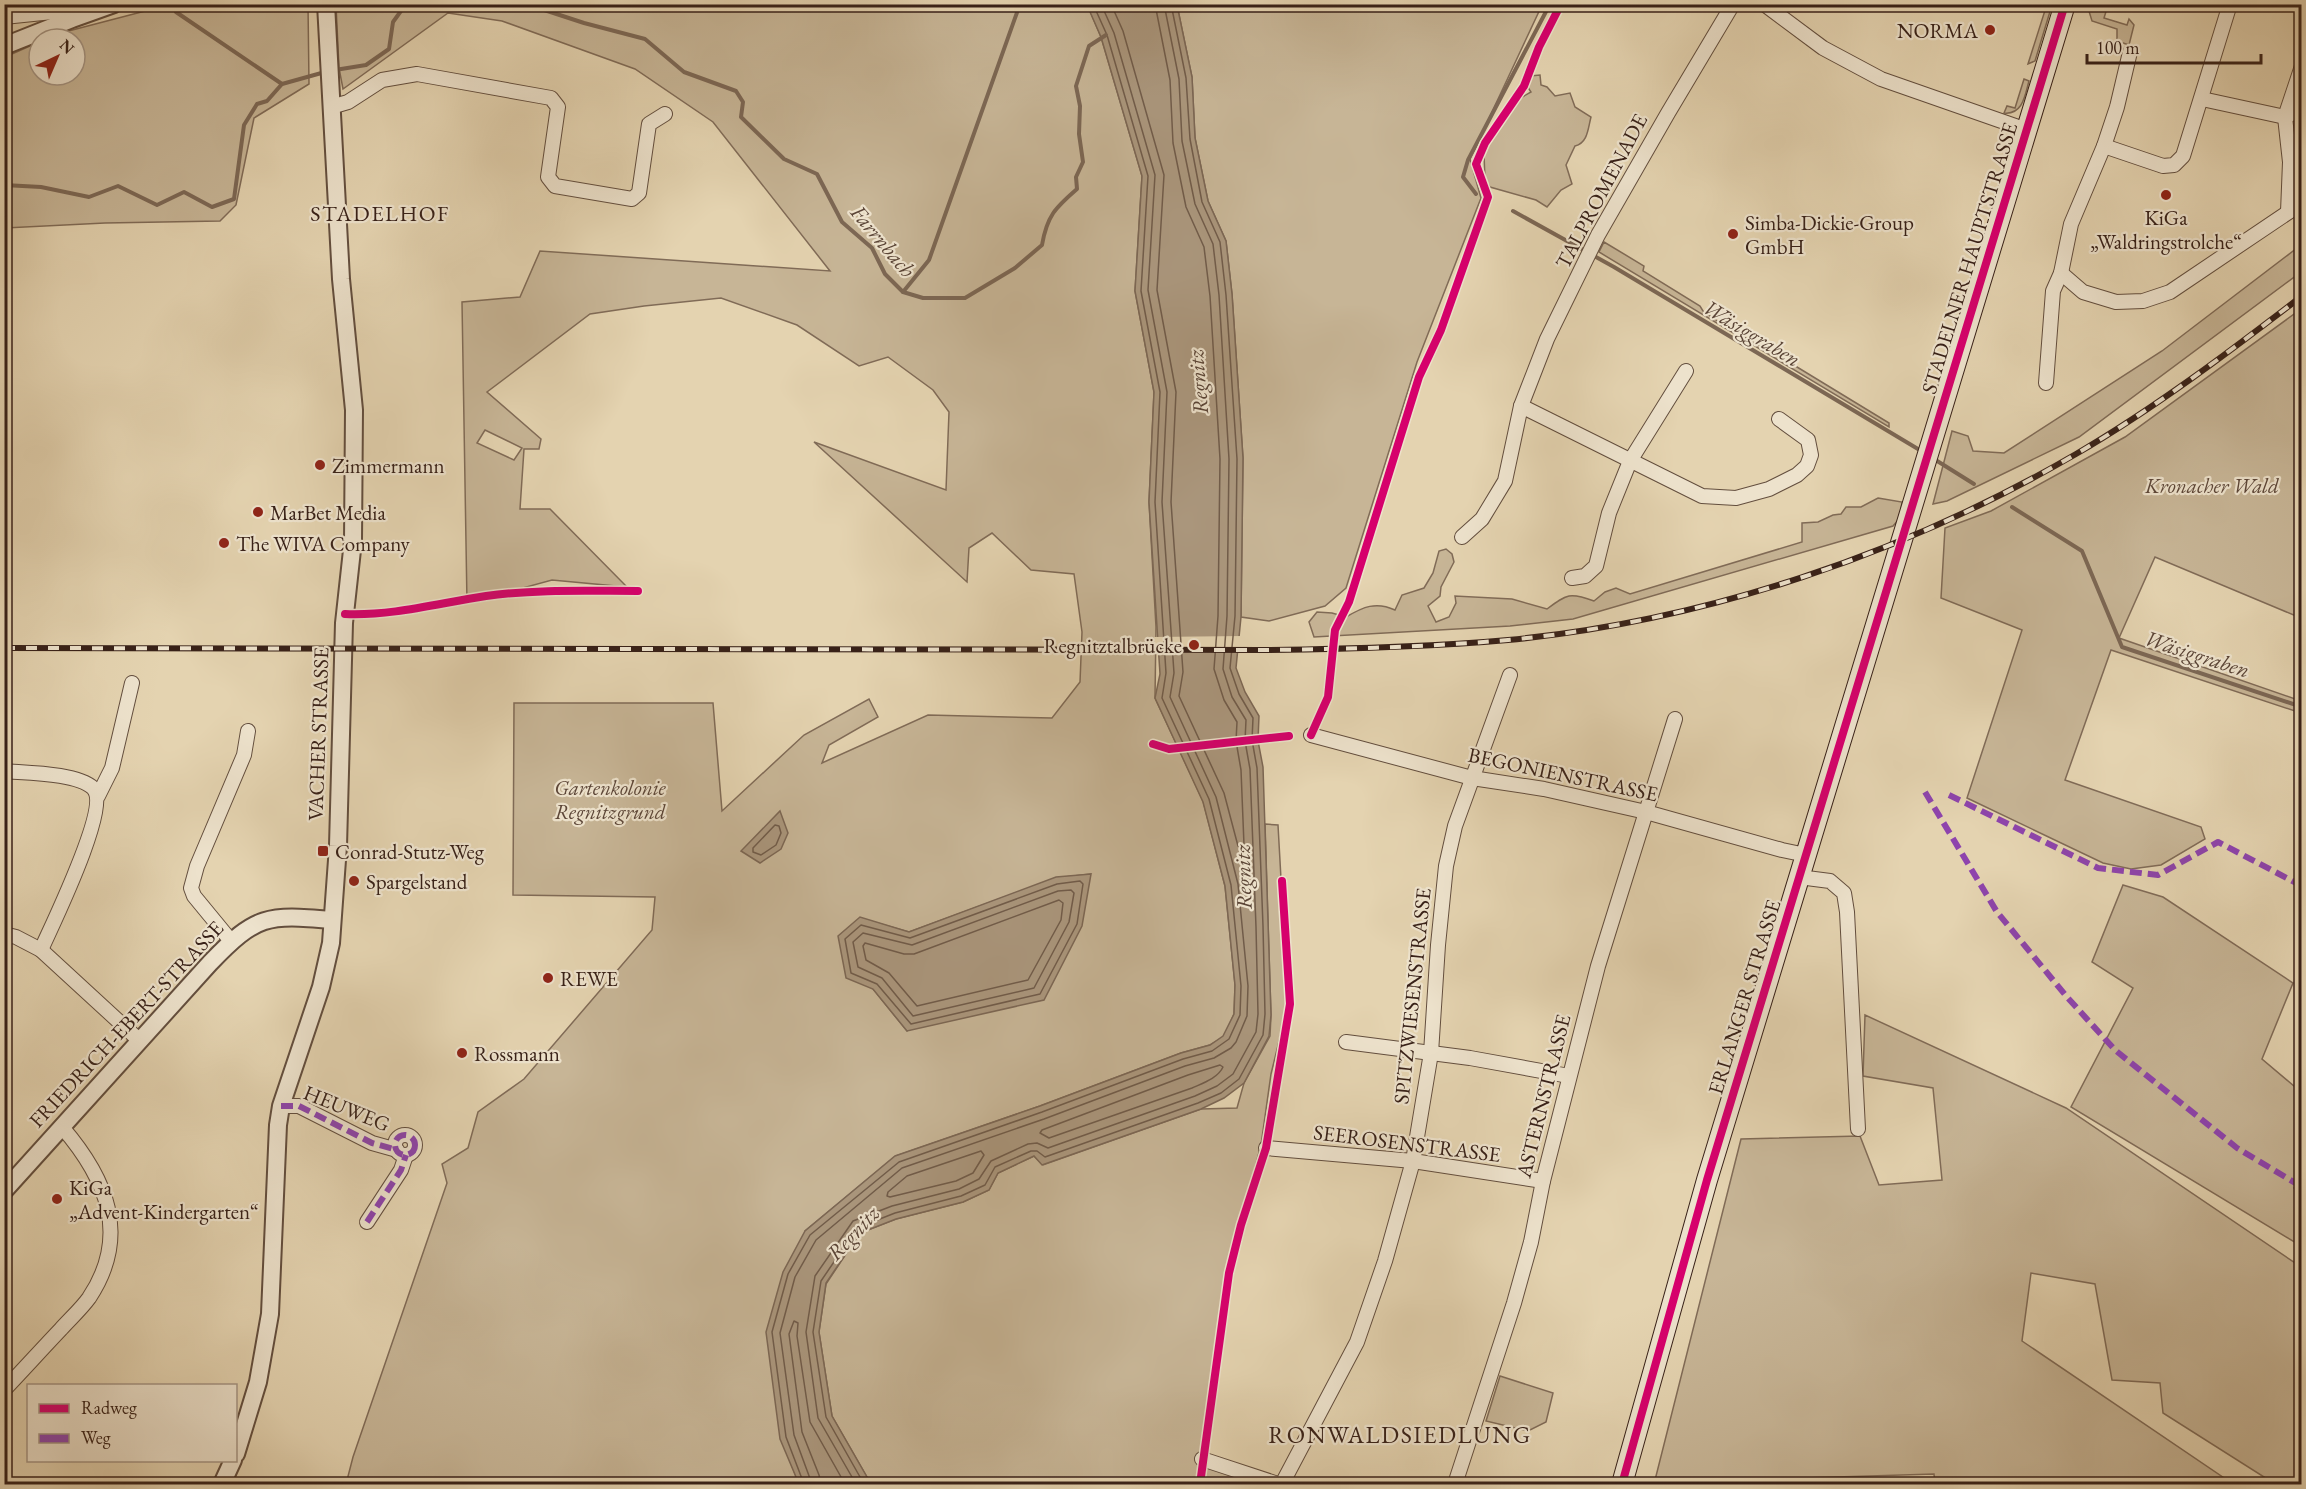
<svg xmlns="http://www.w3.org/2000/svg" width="2306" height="1489" font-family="'EB Garamond',serif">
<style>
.green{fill:#c7b596;stroke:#806b57;stroke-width:1.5;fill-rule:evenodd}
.water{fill:#aa967c;stroke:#7c6754;stroke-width:1.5}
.pier{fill:#e4d3b0}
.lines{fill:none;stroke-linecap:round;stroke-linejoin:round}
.shore{stroke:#715c4a;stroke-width:1.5}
.stream{stroke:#7c6754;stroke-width:4}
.minor-casing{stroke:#634e3e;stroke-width:16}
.tertiary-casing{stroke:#634e3e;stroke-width:20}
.secondary-casing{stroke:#382118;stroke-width:22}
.minor{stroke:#ede2cc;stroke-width:14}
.tertiary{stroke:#ede2cc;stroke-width:16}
.secondary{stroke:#ede2cc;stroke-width:20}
.rail-casing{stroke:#382118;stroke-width:6}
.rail{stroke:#ede2cc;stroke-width:4;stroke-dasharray:11;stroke-linecap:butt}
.quiet{stroke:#8e44ad;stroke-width:6;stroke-dasharray:12 6;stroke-linecap:butt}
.cycleway-casing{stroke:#ede2cc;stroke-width:11}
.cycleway{stroke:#d6006c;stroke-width:8}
.poi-dot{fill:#8f2418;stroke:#ede2cc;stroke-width:2}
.labels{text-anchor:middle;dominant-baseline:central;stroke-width:4.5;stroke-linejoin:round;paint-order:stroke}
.poi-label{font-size:21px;fill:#382118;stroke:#ede2cc;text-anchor:start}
.street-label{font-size:21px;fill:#382118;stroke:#ede2cc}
.park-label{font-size:21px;font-style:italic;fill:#5c4638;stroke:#ede2cc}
.neighbourhood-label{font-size:22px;letter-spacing:1.5px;fill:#382118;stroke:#ede2cc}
.water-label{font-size:22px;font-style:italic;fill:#5a4436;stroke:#ede2cc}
.quarter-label{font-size:24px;letter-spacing:1.5px;fill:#382118;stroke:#ede2cc}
</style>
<rect width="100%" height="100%" fill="#e4d3b0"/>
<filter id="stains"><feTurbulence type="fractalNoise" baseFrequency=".00333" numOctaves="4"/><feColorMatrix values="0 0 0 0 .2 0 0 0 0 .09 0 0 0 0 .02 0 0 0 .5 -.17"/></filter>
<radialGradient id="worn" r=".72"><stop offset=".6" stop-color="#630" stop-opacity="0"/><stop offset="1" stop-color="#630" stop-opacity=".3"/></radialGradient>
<g class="green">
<polygon points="172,4 308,5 309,84 254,118 236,205 220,221 105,223 5,228 5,57 39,42 39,75 75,75 75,39 47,39 57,34"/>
<path d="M1087,4L1101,37L1142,176L1135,291L1154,392L1149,502L1156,627L1155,698L1203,801L1225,886L1235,985L1234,1014L1224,1037L1210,1045L1181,1053L1040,1106L896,1156L805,1231L781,1438L799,1484H346L353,1457L447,1183L442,1164L468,1148L478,1112L524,1079L652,930L655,897L513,895L514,703H713L722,811L804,735L869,699L878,717L829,745L822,763L928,715L1052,718L1080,682L1082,632L1074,574L1031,570L992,533L969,548L967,582L814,442L946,490L949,412L933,390L888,357L859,366L797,325L721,298L644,306L590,314L487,392L541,439L539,449H524L520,509H550L627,587L552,580L467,603L462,302L520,297L540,251L830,271L713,122L635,69L502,21L448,13L343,89L339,68L336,5ZM485,430L522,448L514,460L477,443ZM1090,874L907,1031L873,989L860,918L909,932L1056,878Z"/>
<polygon points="2047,4 2052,5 2035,61 2028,64"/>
<polygon points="1177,5 1542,5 1470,159 1481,198 1417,362 1346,588 1325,606 1269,621 1241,617 1243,458 1232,294 1226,241 1208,201 1195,138 1192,77"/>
<polygon points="2089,5 2108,5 2104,18 2127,25 2129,19 2134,25 2129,45 2117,41 2117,29 2092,21 2088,8"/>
<path d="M1540,75L1541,85L1547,87L1555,96L1570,93L1575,107L1591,117C1588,128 1588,143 1575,146L1566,165L1572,184L1561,190L1547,207L1536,200L1490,187L1485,180L1484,154L1499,117L1510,104L1531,92L1527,86L1530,76Z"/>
<path d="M2024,79L2029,81C2025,95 2023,115 2004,113L2007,106L2015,108Z"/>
<polygon points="1604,242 1644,266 1643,271 1700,306 1703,311 1725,326 1797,367 1889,423 1889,427 1599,252"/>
<polygon points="2301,245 2301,272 2079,437 1947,501 1933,504 1952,431 1968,436 1973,451 2004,453 2162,351"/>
<polygon points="2301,309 2301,618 2155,557 2119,638 2301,701 2301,713 2111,650 2065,780 2201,827 2205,839 2161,865 2131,869 2103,863 1967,798 2022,630 1941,598 1945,528 1991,511 2125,437"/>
<path d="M1878,498L1902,502L1900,518L1893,526L1573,619L1510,626L1314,637L1309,622L1317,612L1332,613L1346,617C1363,607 1376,601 1395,610L1402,595L1424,588L1433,573L1439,551L1446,549L1452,554L1454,562L1441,587L1440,596L1428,606L1436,622L1449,617L1456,603L1455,596L1512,599L1547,609C1567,594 1570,592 1594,601L1605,592L1616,588L1630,594L1802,542V523L1818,522L1833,515L1841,514L1846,507H1861Z"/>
<polygon points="1265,824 1278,825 1288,1005 1271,1074 1261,1145 1227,1272 1200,1461 1246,1475 1241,1484 871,1484 832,1416 819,1332 826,1284 860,1233 896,1219 963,1202 989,1190 998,1173 1034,1156 1043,1165 1201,1109 1237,1108 1244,1083 1270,1036 1271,1015"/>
<polygon points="2123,885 2163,897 2293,983 2262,1059 2301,1092 2301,1176 2294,1188 2301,1193 2301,1246 2071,1107 2133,988 2092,962"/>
<polygon points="1865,1015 2066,1108 2301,1267 2301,1484 2275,1484 2163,1413 2160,1383 2112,1380 2095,1284 2031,1273 2022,1341 2233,1484 1935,1484 1934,1474 1804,1478 1802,1484 1654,1484 1741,1139 1860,1136 1879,1185 1942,1180 1933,1088 1863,1076"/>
<polygon points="1500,1376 1553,1393 1546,1422 1528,1431 1486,1421"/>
</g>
<g class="water">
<polygon points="1087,5 1177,5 1192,77 1195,138 1208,201 1226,241 1232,294 1243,458 1241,617 1236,668 1245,692 1259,716 1258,741 1263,767 1271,1015 1269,1036 1244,1083 1224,1098 1201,1109 1042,1165 1034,1156 998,1173 989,1190 963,1202 896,1219 860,1233 826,1283 819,1332 832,1416 871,1484 799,1484 780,1439 766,1332 783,1272 805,1231 895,1156 1040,1106 1181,1053 1210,1045 1223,1036 1234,1014 1235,985 1225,886 1203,802 1155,698 1160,674 1149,502 1154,392 1135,291 1142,176 1101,37"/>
<polygon points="780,811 788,833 781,849 760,863 741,851"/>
<polygon points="1091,874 1082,926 1044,1000 907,1031 873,989 846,978 838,936 860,917 909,932 1056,877"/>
</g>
<polygon class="pier" points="1242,636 1241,653 1155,653 1154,637"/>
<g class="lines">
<g class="shore">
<polyline points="1111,4 1123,31 1164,175 1157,290 1176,392 1171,502 1183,672 1179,696 1224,793 1238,846 1241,848 1244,845 1241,770 1236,741 1237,722 1224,700 1214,669 1218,616 1220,459 1210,296 1204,247 1186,207 1173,143 1170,80 1155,4"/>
<polygon points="775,825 779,826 781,833 776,845 761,855 753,852 753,848"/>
<polygon points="1080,881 1083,884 1077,924 1040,994 911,1024 877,984 851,973 845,939 861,925 910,938 1057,884"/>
<polygon points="1071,890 1074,893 1069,922 1034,988 913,1016 882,978 858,967 853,942 863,933 912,945 1058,891"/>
<polygon points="1059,900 1063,903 1061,920 1028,980 917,1006 889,973 866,960 863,946 865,943 904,954 914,954"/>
<path d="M1220,1065L1223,1067C1218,1078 1203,1083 1192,1088L1049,1138L1040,1133L1042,1130L1188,1075Z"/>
<polygon points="981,1151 984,1155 973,1173 956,1181 890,1197 887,1196 888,1192 907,1176"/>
<polyline points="804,1484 786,1437 772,1332 788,1274 810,1235 899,1162 1042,1112 1183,1059 1212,1051 1229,1039 1240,1015 1241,986 1231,885 1209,799 1162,698 1166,673 1155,502 1160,392 1141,291 1148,176 1107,35 1093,4"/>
<polyline points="812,1484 794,1435 780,1333 795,1277 816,1240 902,1168 1044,1119 1185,1066 1214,1058 1231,1048 1236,1042 1247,1016 1248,986 1238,884 1216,797 1170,697 1174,673 1162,502 1167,392 1148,290 1155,175 1114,33 1101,4"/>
<polyline points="821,1484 819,1475 802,1432 789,1334 794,1321 798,1323 797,1336 810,1422 845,1484"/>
<polyline points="856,1484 818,1418 806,1332 815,1276 853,1221 892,1206 959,1189 979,1179 991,1161 1028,1144 1037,1143 1048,1148 1195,1096 1217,1086 1233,1074 1256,1032 1258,1014 1256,927 1250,769 1245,741 1246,720 1232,697 1223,669 1227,616 1229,459 1219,295 1213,244 1195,204 1182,141 1179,79 1164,4"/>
<polyline points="864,1484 826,1417 813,1332 821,1281 857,1228 895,1213 961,1196 985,1185 995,1167 1031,1151 1037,1151 1045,1157 1198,1103 1221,1093 1239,1079 1263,1035 1265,1014 1263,926 1257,768 1252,740 1253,718 1239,694 1230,668 1235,616 1237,459 1226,295 1220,242 1202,202 1190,139 1186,78 1171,4"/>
</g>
<g class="stream">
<path d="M526,4L584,23L645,39L684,72L736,91L743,102L741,117L784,159L817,174L842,222L872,248L885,274L903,292L923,298H965L1015,268L1042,245C1047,216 1055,208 1077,189L1076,177L1083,162L1079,134L1080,106L1076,86L1089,46L1106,35"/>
<polyline points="176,12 282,84"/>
<polyline points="335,70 366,65 389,49 393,22 406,4"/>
<polyline points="4,185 41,187 89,197 118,186 157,205 184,192 212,207 234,199 244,125 257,104 267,101 282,84 325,72"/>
<polyline points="1476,194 1463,177 1468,160 1550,4"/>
<polyline points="1513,211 1614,267 1923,452"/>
<polyline points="903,292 929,260 1020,4"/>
<polyline points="1934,459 1974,484"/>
<polyline points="2012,507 2082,551 2122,647 2302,707"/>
</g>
<defs>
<g id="minor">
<polyline points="1764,4 1823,48 1881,79 2027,130"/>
<polyline points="4,17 62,11 72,19"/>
<polyline points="2202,99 2285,117 2297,111 2302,112"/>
<polyline points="331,107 348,102 382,80 417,74 551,98 558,107 548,177 555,186 632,199 639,193 649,124 665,114"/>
<polyline points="2104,146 2163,166 2174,165 2183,156 2230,4"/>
<polyline points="2288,212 2290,162 2285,117 2302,66"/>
<polyline points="2061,273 2083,292 2116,302 2143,301 2170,292 2302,203"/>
<polyline points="2046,383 2053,291 2061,273 2071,224 2104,146 2117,107 2130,52"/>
<polyline points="1521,406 1702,496 1736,498 1769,489 1797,475 1807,466 1811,455 1808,440 1779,419"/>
<polyline points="1462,537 1482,519 1505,481 1521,406 1547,339 1598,235 1668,113 1733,4"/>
<polyline points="1572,578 1585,576 1596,566 1609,513 1630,461 1686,371"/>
<polyline points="1311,735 1472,778 1544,789 1646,812 1782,850 1806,855"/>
<path d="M4,771C27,773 77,773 93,788C111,806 51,927 41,950"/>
<polyline points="98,796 112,768 132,683"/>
<polyline points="1799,877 1830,881 1844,893 1847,912 1858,1129"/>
<polyline points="4,934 16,937 41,950 140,1041"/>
<polyline points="231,941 194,896 191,888 197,866 244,755 248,731"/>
<polyline points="1346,1042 1470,1058 1569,1076"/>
<polyline points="281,1106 299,1106 372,1143 397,1150"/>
<circle cx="405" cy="1145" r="10"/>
<polyline points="1266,1148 1413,1161 1543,1181"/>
<polyline points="367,1222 401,1170 406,1155"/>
<path d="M4,1390C23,1370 42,1349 61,1329C70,1319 81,1309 89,1298C131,1235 106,1178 62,1127"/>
<polyline points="1202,1459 1278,1484"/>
<polyline points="1282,1484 1357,1342 1385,1261 1413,1161 1431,1053 1438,945 1446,866 1455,826 1510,675"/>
<polyline points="1455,1484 1514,1303 1531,1242 1543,1181 1598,966 1675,719"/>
</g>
<g id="tertiary">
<polyline points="4,46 72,19 114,4"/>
<path d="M4,1191L210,963C256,915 267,914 332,920"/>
<polyline points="236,1454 258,1382 270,1314 278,1125 281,1106 321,987 331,943 338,846 344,623 353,541 354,410 341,279 326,4"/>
<polyline points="222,1484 233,1460"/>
</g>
<polyline id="secondary" points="1622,1484 1707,1180 2065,4"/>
</defs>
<use href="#minor" class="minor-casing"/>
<use href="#tertiary" class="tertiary-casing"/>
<use href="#secondary" class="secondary-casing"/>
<use href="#minor" class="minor"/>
<use href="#tertiary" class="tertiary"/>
<use href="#secondary" class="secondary"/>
<defs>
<path id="rail" d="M4,648L1266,650C1347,649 1427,647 1508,640C1706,621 1904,554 2076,454C2155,408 2229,352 2302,296"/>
</defs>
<use href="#rail" class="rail-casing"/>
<use href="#rail" class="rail"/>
<g class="quiet">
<polyline points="1925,792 1997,912 2067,997 2115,1050 2237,1148 2302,1187"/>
<polyline points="1949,795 2098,868 2158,875 2218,842 2302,886"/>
<polyline points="281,1106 299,1106 372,1143 397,1150"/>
<circle cx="405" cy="1145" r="10"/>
<polyline points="367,1222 401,1170 406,1155"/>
</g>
<defs>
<g id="cycleway">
<path d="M345,614C393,616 439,603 486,596C536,589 587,591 638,591"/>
<polyline points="1311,735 1328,697 1335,630 1349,602 1419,377 1441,330 1488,197 1476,164 1485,143 1524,86 1539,47 1561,4"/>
<polyline points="1153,744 1169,749 1289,736"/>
<polyline points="1200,1484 1229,1273 1241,1225 1266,1148 1290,1004 1282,881"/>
<polyline points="1622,1484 1707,1180 2065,4"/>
</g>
</defs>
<use href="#cycleway" class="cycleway-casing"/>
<use href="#cycleway" class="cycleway"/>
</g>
<g class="poi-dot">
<circle cx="1990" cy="30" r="6"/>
<circle cx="2166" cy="195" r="6"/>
<circle cx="1733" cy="234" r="6"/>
<circle cx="320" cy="465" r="6"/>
<circle cx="258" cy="512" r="6"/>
<circle cx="224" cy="543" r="6"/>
<circle cx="1194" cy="645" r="6"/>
<rect x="317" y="845" width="12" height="12" rx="3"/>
<circle cx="354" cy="881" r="6"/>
<circle cx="548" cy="978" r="6"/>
<circle cx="462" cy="1053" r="6"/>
<circle cx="57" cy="1199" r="6"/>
</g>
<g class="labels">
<g class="poi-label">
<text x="1978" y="30" text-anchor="end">NORMA</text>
<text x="2166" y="217" text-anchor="middle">KiGa<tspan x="2166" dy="24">„Waldringstrolche“</tspan></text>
<text x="1745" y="222">Simba-Dickie-Group<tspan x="1745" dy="24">GmbH</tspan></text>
<text x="332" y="465">Zimmermann</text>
<text x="270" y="512">MarBet Media</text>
<text x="236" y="543">The WIVA Company</text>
<text x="1182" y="645" text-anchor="end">Regnitztalbrücke</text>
<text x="335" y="851">Conrad-Stutz-Weg</text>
<text x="366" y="881">Spargelstand</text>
<text x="560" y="978">REWE</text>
<text x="474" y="1053">Rossmann</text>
<text x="69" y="1187">KiGa<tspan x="69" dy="24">„Advent-Kindergarten“</tspan></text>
</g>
<g class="street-label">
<text transform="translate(1601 191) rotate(-62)">TALPROMENADE</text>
<text transform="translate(1969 258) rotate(-73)">STADELNER HAUPTSTRASSE</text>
<text transform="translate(318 734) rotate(-88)">VACHER STRASSE</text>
<text transform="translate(1563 774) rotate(12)">BEGONIENSTRASSE</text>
<text transform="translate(1412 996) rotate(-84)">SPITZWIESENSTRASSE</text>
<text transform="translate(1744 997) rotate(-73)">ERLANGER STRASSE</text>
<text transform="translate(126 1024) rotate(-47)">FRIEDRICH-EBERT-STRASSE</text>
<text transform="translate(1543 1096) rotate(-76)">ASTERNSTRASSE</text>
<text transform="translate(347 1108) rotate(22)">HEUWEG</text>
<text transform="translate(1407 1143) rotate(7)">SEEROSENSTRASSE</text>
</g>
<g class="park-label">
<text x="2212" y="485">Kronacher Wald</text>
<text x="610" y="787">Gartenkolonie<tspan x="610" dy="24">Regnitzgrund</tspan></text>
</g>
<g class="neighbourhood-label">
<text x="380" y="213">STADELHOF</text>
</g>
<g class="water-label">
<text transform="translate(883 241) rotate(50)">Farrnbach</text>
<text transform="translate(1752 333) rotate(31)">Wäsiggraben</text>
<text transform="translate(1198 382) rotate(-95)">Regnitz</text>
<text transform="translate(2197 654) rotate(18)">Wäsiggraben</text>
<text transform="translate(1243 877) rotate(-92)">Regnitz</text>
<text transform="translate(853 1233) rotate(-47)">Regnitz</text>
</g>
<g class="quarter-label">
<text x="1400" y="1434">RONWALDSIEDLUNG</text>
</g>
</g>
<rect width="2306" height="1489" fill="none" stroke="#e4d3b0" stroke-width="24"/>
<rect x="6" y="6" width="2294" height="1477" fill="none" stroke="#382118" stroke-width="3"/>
<rect x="12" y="12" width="2282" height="1465" fill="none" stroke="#382118" stroke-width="1.5"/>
<rect x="27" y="1384" width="210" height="78" fill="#ede2cc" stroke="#a59584" stroke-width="1.5"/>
<rect x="39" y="1404" width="30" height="9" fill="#d6006c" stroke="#a59584" stroke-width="1.5"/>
<text x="81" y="1414" font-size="18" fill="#382118">Radweg</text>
<rect x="39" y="1434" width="30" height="9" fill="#8e44ad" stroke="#a59584" stroke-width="1.5"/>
<text x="81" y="1444" font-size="18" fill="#382118">Weg</text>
<g transform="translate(57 57) rotate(44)"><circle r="28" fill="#ede2cc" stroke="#a59584" stroke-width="1.5"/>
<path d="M0-4.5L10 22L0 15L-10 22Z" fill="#8f2418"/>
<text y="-9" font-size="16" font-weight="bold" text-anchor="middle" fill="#382118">N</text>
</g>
<path d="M2087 54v9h174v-9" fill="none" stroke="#382118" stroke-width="3"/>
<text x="2096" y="54" font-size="18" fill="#382118" stroke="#ede2cc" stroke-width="4.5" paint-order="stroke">100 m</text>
<rect width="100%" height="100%" filter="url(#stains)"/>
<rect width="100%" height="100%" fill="url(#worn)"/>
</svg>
